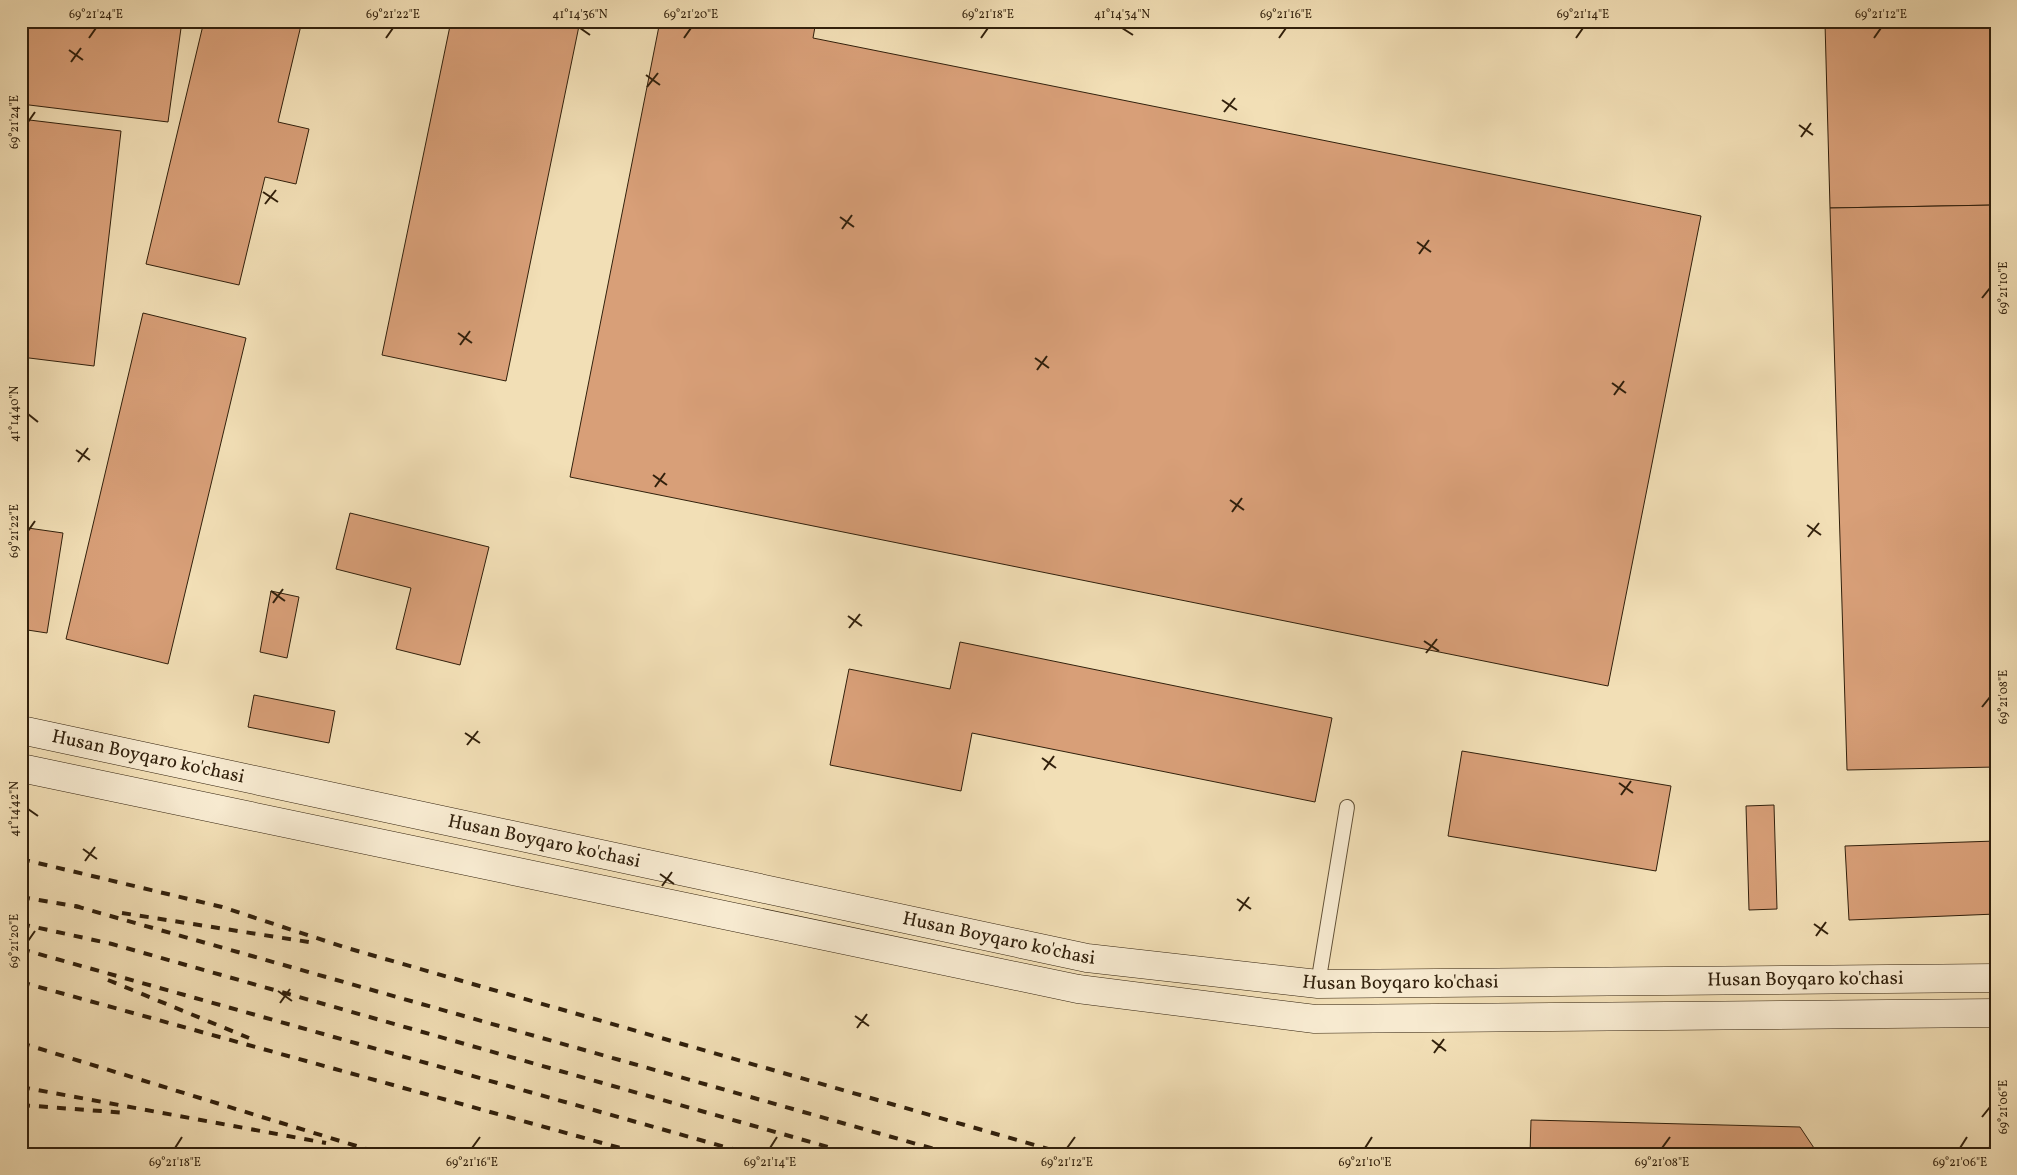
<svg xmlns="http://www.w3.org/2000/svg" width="2017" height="1175" font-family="Vollkorn,serif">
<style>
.building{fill:#d89f78;stroke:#31200c}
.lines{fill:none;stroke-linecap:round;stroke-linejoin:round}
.service-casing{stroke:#615036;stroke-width:16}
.secondary-casing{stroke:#31200c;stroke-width:29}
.service{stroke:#f7ead0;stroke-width:14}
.secondary{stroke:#f7ead0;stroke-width:28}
.rail{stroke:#31200c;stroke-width:4;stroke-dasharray:9 9;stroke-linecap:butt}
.ticks{fill:none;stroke:#31200c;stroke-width:2}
.labels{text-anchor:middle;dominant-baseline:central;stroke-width:4.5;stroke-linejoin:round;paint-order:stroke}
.street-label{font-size:19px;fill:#31200c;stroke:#f7ead0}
.neatline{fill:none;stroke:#31200c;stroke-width:2}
.ticks-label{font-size:12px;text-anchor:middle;fill:#31200c}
</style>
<rect width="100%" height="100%" fill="#f2dfb6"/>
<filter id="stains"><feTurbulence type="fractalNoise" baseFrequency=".004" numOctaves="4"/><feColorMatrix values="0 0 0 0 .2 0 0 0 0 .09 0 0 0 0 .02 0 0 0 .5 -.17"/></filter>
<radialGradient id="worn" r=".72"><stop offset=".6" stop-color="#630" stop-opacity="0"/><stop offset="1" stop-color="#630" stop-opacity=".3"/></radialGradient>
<g class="building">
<polygon points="21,21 182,21 168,122 21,104"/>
<polygon points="204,21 302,21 278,122 309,129 296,184 265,177 239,285 146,264"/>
<polygon points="451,21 580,21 506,381 382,355"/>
<polygon points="660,21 816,21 813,38 1701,216 1608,686 570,477"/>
<polygon points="1893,21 1996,21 1996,205 1830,208 1825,23"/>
<polygon points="21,119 121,131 94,366 21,357"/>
<polygon points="1996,205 1996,767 1847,770 1830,208"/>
<polygon points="143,313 246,338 168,664 66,639"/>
<polygon points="350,513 489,547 460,665 396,649 411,588 336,569"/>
<polygon points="21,527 63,533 47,633 21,629"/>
<polygon points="271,591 299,597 287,658 260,652"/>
<polygon points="960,642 1332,718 1315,802 972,733 961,791 830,765 849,669 950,689"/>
<polygon points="254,695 335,711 329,743 248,727"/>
<polygon points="1462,751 1671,786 1656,871 1448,836"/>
<polygon points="1774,805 1777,909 1749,910 1746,806"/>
<polygon points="1996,841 1996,914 1849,920 1845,846"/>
<polygon points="1531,1120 1800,1127 1818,1154 1530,1154"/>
<polygon points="1990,1135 1996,1135 1996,1154 1989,1154"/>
</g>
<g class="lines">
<defs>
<polyline id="service" points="1318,984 1347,807"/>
<g id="secondary">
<path id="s1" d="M21,730L1087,958L1318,984L1996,978"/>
<polyline points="21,768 1078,989 1315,1019 1996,1013"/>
</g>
</defs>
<use href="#service" class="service-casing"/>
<use href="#secondary" class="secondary-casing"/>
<use href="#service" class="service"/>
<use href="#secondary" class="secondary"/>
<g class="rail">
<polyline points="21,859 222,907 347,948 1066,1154"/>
<polyline points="21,897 80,907"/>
<polyline points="75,906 952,1154"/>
<polyline points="122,913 315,943"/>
<polyline points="21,924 112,944 853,1154"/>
<polyline points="21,949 750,1154"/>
<polyline points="108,980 249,1038"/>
<polyline points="21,982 642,1154"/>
<polyline points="21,1043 376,1152"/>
<polyline points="21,1087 326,1143"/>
<polyline points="21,1105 127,1113"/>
</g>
</g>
<path class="ticks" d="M580,28L590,35M1122,28L1133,35M89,38L96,28M386,38L393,28M684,38L691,28M981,38L988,28M1279,38L1286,28M1576,38L1583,28M1874,38L1881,28M69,50L83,60M71,62L81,48M646,75L660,85M647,87L658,73M1222,100L1237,110M1224,112L1235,98M28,122L35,112M1799,125L1813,135M1801,137L1811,123M263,192L278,202M265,204L276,190M840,217L854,227M842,229L852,215M1417,242L1431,252M1419,254L1429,240M1982,298L1990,288M458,333L472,343M460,345L470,331M1035,358L1049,368M1037,370L1047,356M1612,383L1626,393M1614,395L1624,381M28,414L38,422M76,450L90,460M78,462L88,448M653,475L667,485M655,487L665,473M1230,500L1244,510M1232,512L1242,498M1807,525L1821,535M28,531L35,521M1808,537L1819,523M271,591L285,601M273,603L283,589M848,616L862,626M849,628L860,614M1424,641L1439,651M1426,653L1437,639M1982,707L1990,697M465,733L480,743M467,745L478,731M1042,758L1056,768M1044,770L1054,756M1619,783L1633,793M1621,795L1631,781M28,809L38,816M83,849L97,859M85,861L95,847M660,874L674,884M662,886L672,872M1237,899L1251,909M1239,911L1249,897M1814,924L1828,934M1816,936L1826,922M28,941L35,931M278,991L292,1001M280,1003L290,989M855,1016L869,1026M857,1028L867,1014M1432,1040L1446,1051M1434,1053L1444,1039M1982,1117L1990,1107M175,1148L182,1137M472,1148L480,1137M770,1148L777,1137M1067,1148L1075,1137M1365,1148L1372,1137M1662,1148L1670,1137M1960,1148L1967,1137"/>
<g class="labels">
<g class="street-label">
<text stroke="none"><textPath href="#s1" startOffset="130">Husan Boyqaro ko'chasi</textPath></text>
<text stroke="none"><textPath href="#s1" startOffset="535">Husan Boyqaro ko'chasi</textPath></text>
<text stroke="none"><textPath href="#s1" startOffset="1000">Husan Boyqaro ko'chasi</textPath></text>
<text stroke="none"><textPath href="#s1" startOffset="1810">Husan Boyqaro ko'chasi</textPath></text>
<text stroke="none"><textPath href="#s1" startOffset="1405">Husan Boyqaro ko'chasi</textPath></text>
</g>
</g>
<rect width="2017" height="1175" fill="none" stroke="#f2dfb6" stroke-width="55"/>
<rect x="28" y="28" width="1962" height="1120" class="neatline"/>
<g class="ticks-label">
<text x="96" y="18">69°21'24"E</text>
<text x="393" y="18">69°21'22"E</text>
<text x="580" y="18">41°14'36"N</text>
<text x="691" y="18">69°21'20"E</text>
<text x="988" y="18">69°21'18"E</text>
<text x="1122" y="18">41°14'34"N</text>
<text x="1286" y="18">69°21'16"E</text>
<text x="1583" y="18">69°21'14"E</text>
<text x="1881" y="18">69°21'12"E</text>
<text transform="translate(14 122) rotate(-90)" y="4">69°21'24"E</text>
<text transform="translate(2003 288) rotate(-90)" y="4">69°21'10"E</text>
<text transform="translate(14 414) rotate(-90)" y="4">41°14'40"N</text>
<text transform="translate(14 531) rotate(-90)" y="4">69°21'22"E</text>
<text transform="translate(2003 697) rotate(-90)" y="4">69°21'08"E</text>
<text transform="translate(14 809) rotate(-90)" y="4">41°14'42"N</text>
<text transform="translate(14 941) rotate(-90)" y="4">69°21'20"E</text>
<text transform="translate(2003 1107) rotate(-90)" y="4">69°21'06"E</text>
<text x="175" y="1166">69°21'18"E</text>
<text x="472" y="1166">69°21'16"E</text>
<text x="770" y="1166">69°21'14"E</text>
<text x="1067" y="1166">69°21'12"E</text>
<text x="1365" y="1166">69°21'10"E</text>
<text x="1662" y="1166">69°21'08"E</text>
<text x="1960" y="1166">69°21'06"E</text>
</g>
<rect width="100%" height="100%" filter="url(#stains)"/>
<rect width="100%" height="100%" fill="url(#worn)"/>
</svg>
